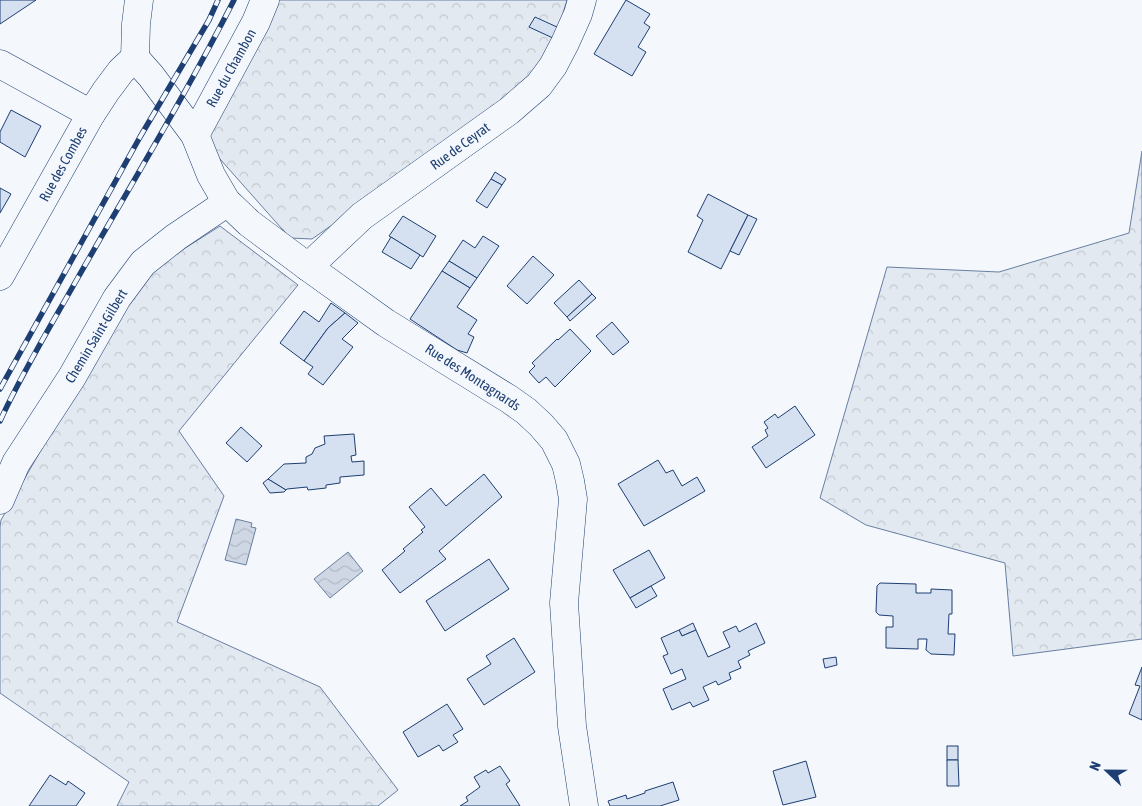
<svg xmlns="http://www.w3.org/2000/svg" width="1142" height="806" font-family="'Asap Condensed',sans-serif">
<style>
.forest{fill:url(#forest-crowns);stroke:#687fa3}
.water{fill:url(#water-waves);stroke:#687fa3}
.building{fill:#d5e0f0;stroke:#1d3f73}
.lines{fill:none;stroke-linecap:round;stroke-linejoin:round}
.minor-casing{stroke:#1d3f73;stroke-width:29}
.minor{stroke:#f4f7fb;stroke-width:28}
.rail-casing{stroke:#1d3f73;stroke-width:5.5}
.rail{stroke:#f4f7fb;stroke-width:4;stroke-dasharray:11;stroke-linecap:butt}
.labels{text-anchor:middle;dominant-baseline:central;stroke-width:4;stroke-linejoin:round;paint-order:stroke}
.street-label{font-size:14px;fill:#1d3f73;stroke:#f4f7fb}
</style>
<defs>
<pattern id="forest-crowns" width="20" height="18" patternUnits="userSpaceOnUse" patternTransform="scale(1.25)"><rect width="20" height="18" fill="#e3e9f0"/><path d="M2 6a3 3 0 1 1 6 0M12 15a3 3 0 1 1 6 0" fill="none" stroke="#c2c9d1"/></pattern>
<pattern id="water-waves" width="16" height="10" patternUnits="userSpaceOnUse" patternTransform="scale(1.25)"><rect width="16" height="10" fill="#cfd7e4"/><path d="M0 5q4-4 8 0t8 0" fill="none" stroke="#b1bac7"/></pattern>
</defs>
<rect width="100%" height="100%" fill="#f4f7fb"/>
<g class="forest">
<polygon points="274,0 567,0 553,46 526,85 454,140 312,239 290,238 204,141"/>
<polygon points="1142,151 1142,639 1013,656 1005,563 866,525 820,498 887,267 999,272 1129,233"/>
<polygon points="220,226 298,285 179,431 224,496 177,622 320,687 398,790 378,806 117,806 129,782 0,693 0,527 1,520 113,324 152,269"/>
</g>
<g class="water">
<polygon points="236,519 252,523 251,527 256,528 246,565 225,560"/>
<polygon points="348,552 363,571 330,598 314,579"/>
</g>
<g class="building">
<polygon points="0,0 36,0 0,24"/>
<polygon points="626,0 650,14 644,23 650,27 638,47 646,52 632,76 594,54"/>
<polygon points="535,17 557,27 555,39 529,27"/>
<polygon points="11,110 41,126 25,157 0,142 0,132"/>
<polygon points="495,172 506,179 502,185 491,179"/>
<polygon points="491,179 502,185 487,208 476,201"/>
<polygon points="0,188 11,194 0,213"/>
<polygon points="708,194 748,215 721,269 688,252 703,220 697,216"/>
<polygon points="748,215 757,219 739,255 730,251"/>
<polygon points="403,216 436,236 423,257 389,236"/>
<polygon points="483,236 499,246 477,278 449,261 463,240 475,248"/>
<polygon points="391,237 420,255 411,269 382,252"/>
<polygon points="533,256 554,275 527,304 507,286"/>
<polygon points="449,261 477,278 470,288 442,271"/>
<polygon points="442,271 470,288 457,307 477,320 468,334 474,337 467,353 457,350 410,319"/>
<polygon points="579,280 592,294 567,317 554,303"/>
<polygon points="592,294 596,298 570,321 567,317"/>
<polygon points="331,303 345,313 328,328 304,361 280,343 304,311 319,322"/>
<polygon points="345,313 358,323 342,339 353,347 323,385 308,374 313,367 304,361 328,328"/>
<polygon points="612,322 629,342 613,355 596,336"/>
<polygon points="570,329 591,351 555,387 546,377 539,383 529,372 535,366 532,363 557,339 558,340"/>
<polygon points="795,406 815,435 766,468 752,447 768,436 765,430 768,428 764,422 775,414 778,418"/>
<polygon points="241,427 262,446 247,462 226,443"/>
<polygon points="354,434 356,455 351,456 352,462 364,461 364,475 340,477 340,483 326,485 326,488 308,490 307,487 287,489 286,490 268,479 284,464 306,463 306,457 312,454 315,448 325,444 324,436"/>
<polygon points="658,460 666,473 673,470 682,486 697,477 705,491 644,526 618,484"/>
<polygon points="484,474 502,497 439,551 446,559 400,593 382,570 405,551 403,549 423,532 421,530 425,527 409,507 431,488 446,506"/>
<polygon points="268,479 286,490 284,492 270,493 263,483"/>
<polygon points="649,550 665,578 630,598 613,570"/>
<polygon points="489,559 509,589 445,631 426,601"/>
<polygon points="880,583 916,584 916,593 931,593 931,589 952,590 952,614 949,614 948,634 955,634 954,655 931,654 926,650 927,639 918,639 918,649 886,648 886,627 893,627 893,616 879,615 876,612 877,586"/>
<polygon points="651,586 657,596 636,608 630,598"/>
<polygon points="693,623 696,630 682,636 679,630"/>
<polygon points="756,623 765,643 748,651 750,655 738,661 741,668 729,673 731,679 718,685 716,681 703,687 709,700 693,707 690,702 672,710 663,689 686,679 682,669 671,674 663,656 668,654 661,638 679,630 682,636 696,630 708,657 730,647 723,632 736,626 739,632"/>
<polygon points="514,638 535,672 484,705 467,679 491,664 486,656"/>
<polygon points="836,657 837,665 825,668 823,659"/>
<polygon points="1142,667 1142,720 1129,714 1140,686 1135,685"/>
<polygon points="447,704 463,729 453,735 458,742 443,751 439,745 418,757 403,732"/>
<rect x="947" y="746" width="11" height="14"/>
<polygon points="947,760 958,760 959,786 947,786"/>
<polygon points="806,761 816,797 783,805 773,771"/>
<polygon points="500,766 510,781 506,784 520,806 460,806 468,801 466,797 480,787 474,777 486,770 488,773"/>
<polygon points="50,775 66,785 68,781 85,793 76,806 29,806"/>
<polygon points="673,782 679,800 660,806 610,806 608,801 626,795 627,799 645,793 645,791"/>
</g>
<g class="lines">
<defs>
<g id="minor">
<polyline points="135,58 151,76 195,135 211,175 226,201 249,223 308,267 386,323 509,399 526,411 541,425 554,440 566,464 570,481 573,499 564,603 572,726 584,806"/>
<polyline points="135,58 136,24 139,0"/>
<polyline points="0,64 91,114"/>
<polyline points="195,135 256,22 265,0"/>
<polyline points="308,267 362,216 509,111 539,85 553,66 565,43 578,14 582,0"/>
<polyline points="0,276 91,114 106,91 121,71 135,58"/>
<polyline points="0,500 16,463 72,377 117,298 143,263 176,237 219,208 226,201"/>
</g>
</defs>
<use href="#minor" class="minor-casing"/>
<use href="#minor" class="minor"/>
<defs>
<g id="rail">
<polyline points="0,389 140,137 209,20 218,0"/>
<path d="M0,421C22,373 50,327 76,281C129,188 185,96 234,0"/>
</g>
</defs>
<use href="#rail" class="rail-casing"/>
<use href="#rail" class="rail"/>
</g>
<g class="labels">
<g class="street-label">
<text transform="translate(231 68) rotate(-61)">Rue du Chambon</text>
<text transform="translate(460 146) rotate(-36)">Rue de Ceyrat</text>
<text transform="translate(63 164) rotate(-61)">Rue des Combes</text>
<text transform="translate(96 336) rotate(-59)">Chemin Saint-Gilbert</text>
<text transform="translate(473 377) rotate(33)">Rue des Montagnards</text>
</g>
</g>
<g transform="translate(1107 771) rotate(292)" stroke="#f4f7fb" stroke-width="4" paint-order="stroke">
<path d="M0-4L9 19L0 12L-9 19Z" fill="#1d3f73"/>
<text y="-8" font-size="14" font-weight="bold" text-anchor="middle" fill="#1d3f73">N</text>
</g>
</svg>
